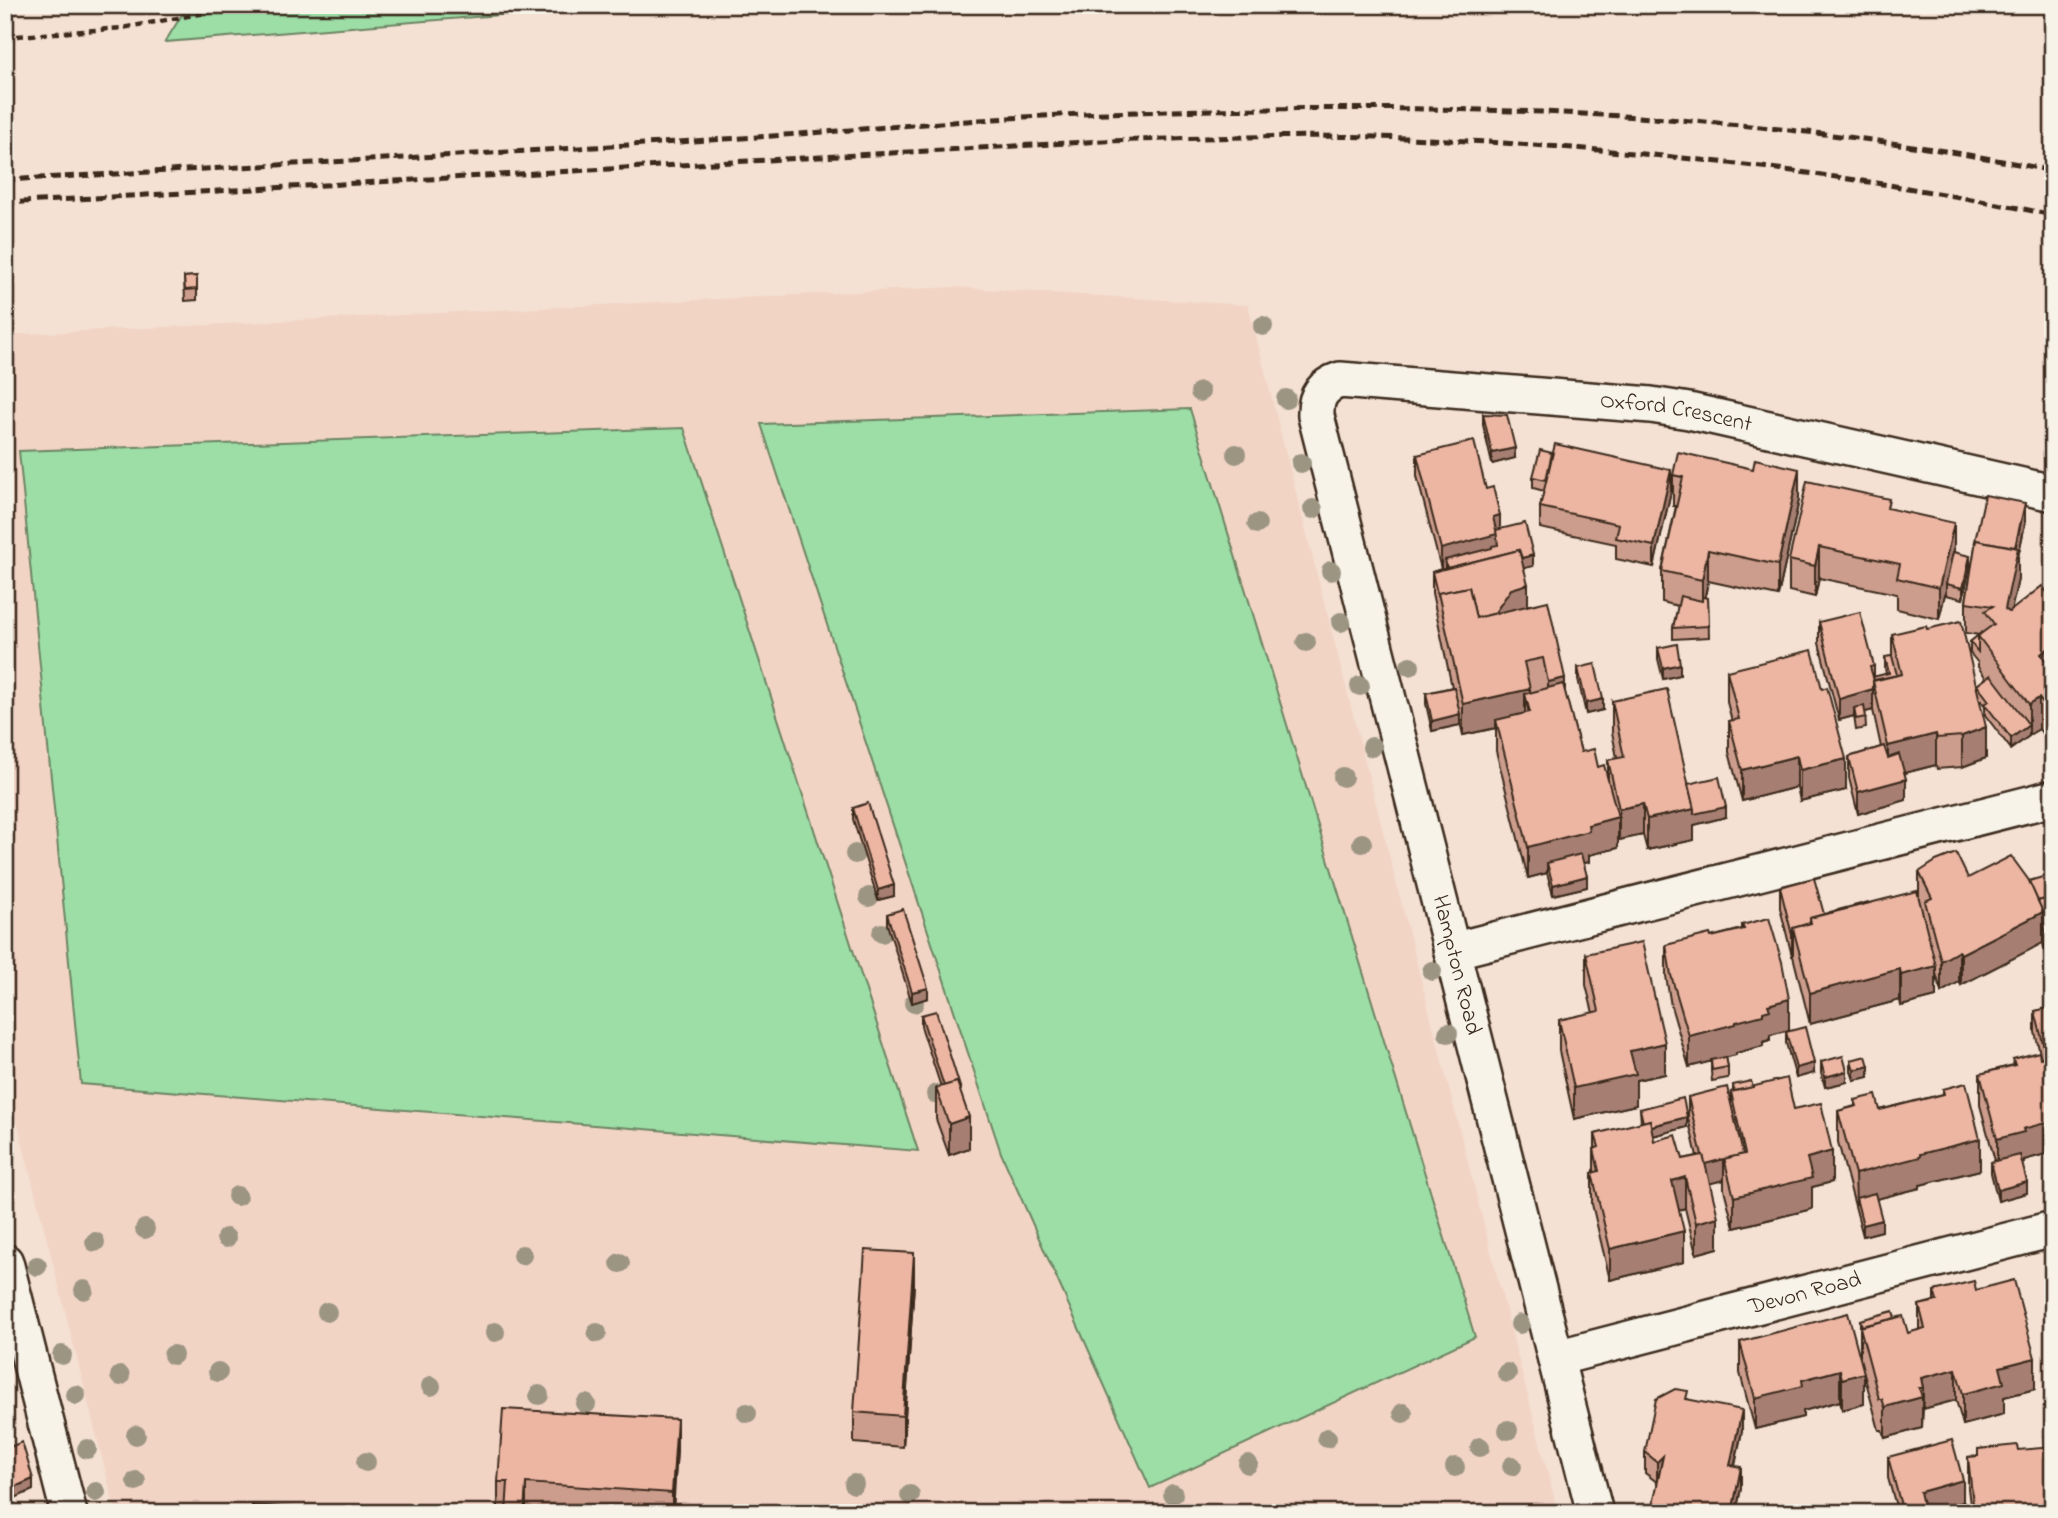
<svg xmlns="http://www.w3.org/2000/svg" width="2058" height="1518" font-family="'Indie Flower',sans-serif">
<style>
.built{fill:#f2d4c5}
.green{fill:#9ddea7;stroke:#6c8462;stroke-width:2}
.lines{fill:none;stroke-linecap:round;stroke-linejoin:round}
.minor-casing{stroke:#3b2a1e;stroke-width:40}
.path{stroke:#3b2a1e;stroke-width:4.5;stroke-dasharray:7 5;stroke-linecap:butt}
.minor{stroke:#f7f3e8;stroke-width:35}
.rail{stroke:#3b2a1e;stroke-width:5;stroke-dasharray:10 5;stroke-linecap:butt}
.tree{fill:#9c9582}
.wall{fill:#cc9d8c;stroke:#3b2a1e;stroke-width:2}
.shaded-wall{fill:#a67f72;stroke:#3b2a1e;stroke-width:2}
.building{fill:#edb6a3;stroke:#3b2a1e;stroke-width:2}
.labels{text-anchor:middle;dominant-baseline:central;stroke-width:5;stroke-linejoin:round;paint-order:stroke}
.street-label{font-size:23px;fill:#3b2a1e;stroke:#f7f3e8}
</style>
<rect width="100%" height="100%" fill="#f4e1d3"/>
<filter id="ink" filterUnits="userSpaceOnUse"><feTurbulence type="fractalNoise" baseFrequency=".0143" numOctaves="2"/><feDisplacementMap in="SourceGraphic" scale="14" xChannelSelector="R" yChannelSelector="G"/><feConvolveMatrix kernelMatrix="1 2 1 2 8 2 1 2 1" color-interpolation-filters="sRGB"/></filter>
<g filter="url(#ink)">
<polygon class="built" points="954,287 1248,305 1558,1513 116,1513 5,1074 5,335"/>
<g class="green">
<polygon points="188,5 624,5 165,42"/>
<polygon points="1190,409 1475,1337 1150,1488 1001,1153 761,424"/>
<polygon points="684,428 918,1151 81,1084 19,451"/>
</g>
<g class="lines">
<defs>
<g id="minor">
<polyline points="1452,951 2053,798"/>
<polyline points="5,1262 69,1513"/>
<path id="s1" d="M1556,1358L2053,1229"/>
<path id="s2" d="M1595,1513L1316,416C1315,397 1322,386 1340,380L1651,405L1689,411L2053,493"/>
</g>
</defs>
<use href="#minor" class="minor-casing"/>
<g class="path">
<polyline points="217,11 278,5"/>
<polyline points="5,37 122,28 216,11 220,5"/>
</g>
<use href="#minor" class="minor"/>
<g class="rail">
<path d="M5,180C256,166 507,153 757,137C874,129 991,117 1107,113C1423,102 1743,107 2053,171"/>
<path d="M5,203L1104,141C1205,138 1306,134 1406,138C1624,147 1840,171 2053,215"/>
</g>
</g>
<g class="tree">
<circle cx="1263" cy="326" r="10"/>
<circle cx="1200" cy="392" r="10"/>
<circle cx="1286" cy="399" r="10"/>
<circle cx="1236" cy="454" r="10"/>
<circle cx="1301" cy="463" r="10"/>
<circle cx="1313" cy="509" r="10"/>
<circle cx="1257" cy="524" r="10"/>
<circle cx="1331" cy="571" r="10"/>
<circle cx="1341" cy="622" r="10"/>
<circle cx="1306" cy="642" r="10"/>
<circle cx="1410" cy="666" r="10"/>
<circle cx="1360" cy="686" r="10"/>
<circle cx="1372" cy="747" r="10"/>
<circle cx="1343" cy="777" r="10"/>
<circle cx="1362" cy="843" r="10"/>
<circle cx="855" cy="854" r="10"/>
<circle cx="869" cy="897" r="10"/>
<circle cx="882" cy="933" r="10"/>
<circle cx="1432" cy="971" r="10"/>
<circle cx="914" cy="1003" r="10"/>
<circle cx="1448" cy="1033" r="10"/>
<circle cx="936" cy="1094" r="10"/>
<circle cx="237" cy="1196" r="10"/>
<circle cx="145" cy="1229" r="10"/>
<circle cx="226" cy="1238" r="10"/>
<circle cx="95" cy="1242" r="10"/>
<circle cx="522" cy="1255" r="10"/>
<circle cx="620" cy="1263" r="10"/>
<circle cx="37" cy="1266" r="10"/>
<circle cx="84" cy="1290" r="10"/>
<circle cx="327" cy="1312" r="10"/>
<circle cx="1520" cy="1324" r="10"/>
<circle cx="495" cy="1332" r="10"/>
<circle cx="597" cy="1333" r="10"/>
<circle cx="62" cy="1355" r="10"/>
<circle cx="173" cy="1355" r="10"/>
<circle cx="218" cy="1372" r="10"/>
<circle cx="1507" cy="1373" r="10"/>
<circle cx="120" cy="1376" r="10"/>
<circle cx="431" cy="1386" r="10"/>
<circle cx="76" cy="1395" r="10"/>
<circle cx="539" cy="1395" r="10"/>
<circle cx="586" cy="1404" r="10"/>
<circle cx="747" cy="1413" r="10"/>
<circle cx="1403" cy="1413" r="10"/>
<circle cx="1508" cy="1430" r="10"/>
<circle cx="136" cy="1435" r="10"/>
<circle cx="1327" cy="1438" r="10"/>
<circle cx="1480" cy="1447" r="10"/>
<circle cx="87" cy="1449" r="10"/>
<circle cx="366" cy="1462" r="10"/>
<circle cx="1248" cy="1464" r="10"/>
<circle cx="1512" cy="1466" r="10"/>
<circle cx="1455" cy="1467" r="10"/>
<circle cx="136" cy="1481" r="10"/>
<circle cx="854" cy="1484" r="10"/>
<circle cx="96" cy="1492" r="10"/>
<circle cx="1173" cy="1494" r="10"/>
<circle cx="910" cy="1495" r="10"/>
</g>
<g class="wall">
<polygon points="197,276 197,300 185,301 184,277"/>
<polygon points="1483,414 1515,458 1492,464 1483,425"/>
<polygon points="1417,455 1486,489 1500,529 1533,566 1524,568 1528,605 1565,693 1581,752 1598,767 1608,778 1608,760 1617,758 1612,732 1612,701 1688,784 1726,817 1694,825 1694,840 1647,850 1643,835 1619,840 1618,835 1618,848 1589,855 1589,862 1584,863 1587,887 1553,895 1547,873 1528,878 1496,751 1496,728 1463,735 1460,722 1460,725 1432,731 1426,704 1426,693 1452,687 1432,593 1432,572 1441,569 1417,476"/>
<polygon points="1673,475 1799,500 1778,596 1708,581 1705,597 1708,598 1709,637 1673,639 1673,628 1678,606 1662,602 1662,571 1676,506 1673,506"/>
<polygon points="1533,477 1671,491 1654,567 1616,559 1616,544 1540,528 1540,507 1544,491 1533,488"/>
<polygon points="1889,509 1954,552 1970,566 1963,599 1946,595 1946,590 1939,619 1897,609 1897,594 1819,578 1815,597 1789,591 1789,560"/>
<polygon points="2025,524 2018,557 2018,579 2011,610 2053,600 2049,743 2039,729 2029,734 2029,736 2011,749 1985,715 1985,706 1979,698 1986,758 1962,767 1937,769 1936,765 1905,773 1906,800 1858,814 1849,778 1849,757 1881,747 1873,710 1865,712 1866,728 1856,730 1854,716 1839,720 1819,643 1819,622 1874,666 1874,677 1886,674 1885,668 1885,657 1892,656 1892,634 1927,629 1977,690 1977,685 1986,678 1978,667 1978,663 1970,653 1970,642 1979,635 1966,633 1966,602 1975,547 1975,541"/>
<polygon points="1658,648 1680,675 1663,679 1658,659"/>
<polygon points="1578,668 1603,710 1586,714 1578,679"/>
<polygon points="1727,671 1846,790 1800,801 1797,787 1742,801 1729,752 1729,721 1732,721 1727,702"/>
<polygon points="853,808 894,896 878,900 853,819"/>
<polygon points="1919,872 1968,878 2029,882 2053,874 2053,980 2043,942 1961,985 1959,982 1941,992 1936,973 1936,997 1901,1006 1900,1000 1810,1024 1793,956 1792,956 1780,908 1780,887 1824,914 1869,903 1919,900"/>
<polygon points="887,914 928,998 912,1003 887,924"/>
<polygon points="1742,925 1789,1030 1770,1035 1770,1040 1763,1042 1763,1046 1736,1053 1736,1055 1726,1057 1728,1067 1728,1078 1712,1081 1711,1071 1711,1061 1689,1067 1671,1006 1666,976 1666,945 1711,937 1742,929"/>
<polygon points="1586,954 1665,1074 1636,1080 1636,1105 1574,1119 1559,1051 1559,1020 1593,1013 1586,985"/>
<polygon points="2053,1007 2053,1152 2024,1160 2024,1163 2022,1163 2027,1193 1998,1201 1991,1173 1991,1162 1995,1161 1980,1105 1980,1074 2013,1065 2013,1059 2041,1058 2035,1032 2035,1011"/>
<polygon points="921,1015 961,1095 969,1148 949,1155 936,1119 936,1088 941,1087 921,1026"/>
<polygon points="1786,1032 1814,1073 1796,1078 1786,1043"/>
<polygon points="1851,1060 1869,1077 1854,1080 1851,1071"/>
<polygon points="1821,1062 1847,1082 1825,1087 1821,1073"/>
<polygon points="1733,1085 1753,1087 1794,1109 1832,1182 1812,1187 1812,1209 1734,1228 1724,1189 1724,1180 1710,1183 1718,1248 1696,1254 1685,1208 1679,1210 1684,1262 1610,1280 1592,1204 1592,1173 1594,1172 1594,1149 1595,1148 1595,1134 1641,1123 1640,1109 1687,1127 1653,1136 1654,1141 1683,1159 1697,1156 1688,1118 1688,1097 1731,1103 1731,1092 1733,1091"/>
<polygon points="1943,1089 1980,1170 1920,1185 1920,1188 1876,1199 1882,1231 1863,1236 1838,1142 1838,1111 1855,1106 1855,1100 1880,1110 1943,1094"/>
<polygon points="914,1284 903,1447 854,1443 854,1412"/>
<polygon points="1976,1290 2035,1389 2004,1397 2004,1414 1963,1425 1956,1400 1923,1409 1922,1428 1885,1438 1882,1430 1879,1430 1864,1374 1864,1404 1842,1410 1840,1401 1803,1411 1803,1417 1755,1429 1740,1373 1740,1342 1860,1358 1860,1320 1895,1318 1908,1333 1919,1330 1919,1305 1934,1301 1934,1291"/>
<polygon points="1688,1399 1742,1431 1735,1466 1741,1488 1736,1513 1653,1513 1653,1505 1658,1483 1645,1473 1645,1452"/>
<polygon points="1978,1449 2018,1450 2053,1513 1971,1513 1968,1488 1968,1457 1978,1456"/>
<polygon points="677,1450 673,1513 498,1513 498,1482"/>
<polygon points="1888,1457 1963,1502 1925,1512 1925,1513 1898,1513 1888,1478"/>
</g>
<g class="shaded-wall">
<polygon points="1515,448 1515,458 1492,464 1492,453"/>
<polygon points="1799,469 1799,500 1778,596 1778,565"/>
<polygon points="1671,470 1671,491 1654,567 1654,546"/>
<polygon points="2025,503 2025,524 2018,557 2018,579 2005,640 2005,609 2015,550"/>
<polygon points="1500,515 1500,536 1497,555 1492,557 1445,560 1445,569 1441,570 1441,549 1493,517"/>
<polygon points="1954,523 1954,554 1946,584 1946,590 1939,619 1939,588"/>
<polygon points="1819,547 1819,578 1815,597 1815,566"/>
<polygon points="1708,550 1708,581 1702,611 1702,580"/>
<polygon points="1533,555 1533,566 1449,587 1449,577"/>
<polygon points="1970,556 1970,566 1963,599 1963,588"/>
<polygon points="1528,584 1528,605 1478,626 1496,611 1511,589"/>
<polygon points="2053,645 2053,676 2041,654"/>
<polygon points="1680,664 1680,675 1663,679 1663,668"/>
<polygon points="1565,678 1565,709 1548,713 1548,682"/>
<polygon points="1530,689 1530,720 1525,694 1525,721 1496,720 1496,728 1463,735 1463,704"/>
<polygon points="1873,689 1873,710 1855,715 1854,708 1854,716 1839,720 1839,699"/>
<polygon points="2039,698 2039,729 2029,735 2029,704"/>
<polygon points="1603,699 1603,710 1586,714 1586,703"/>
<polygon points="2053,711 2053,742 2049,743 2049,712"/>
<polygon points="1460,714 1460,725 1432,731 1432,721"/>
<polygon points="2029,725 2029,736 2011,749 2011,738"/>
<polygon points="1986,727 1986,758 1962,767 1962,736"/>
<polygon points="1936,734 1936,765 1888,777 1888,746"/>
<polygon points="1797,756 1797,787 1742,801 1742,770"/>
<polygon points="1846,759 1846,790 1800,801 1800,770"/>
<polygon points="1906,779 1906,800 1858,814 1858,792"/>
<polygon points="1643,804 1643,835 1619,840 1619,809"/>
<polygon points="1726,807 1726,817 1694,825 1694,840 1647,850 1647,819 1694,809"/>
<polygon points="1618,817 1618,848 1589,855 1589,862 1550,872 1547,863 1547,873 1528,878 1528,847 1588,825"/>
<polygon points="1587,876 1587,887 1553,895 1553,885"/>
<polygon points="894,885 894,896 878,900 878,890"/>
<polygon points="2053,907 2043,920 2043,943 1961,985 1961,954"/>
<rect x="1792" y="935" width="1" height="21"/>
<polygon points="1959,951 1959,982 1941,992 1941,961"/>
<polygon points="1936,966 1936,997 1901,1006 1901,975"/>
<polygon points="1900,969 1900,1000 1810,1024 1810,993"/>
<polygon points="928,988 928,998 912,1003 912,992"/>
<polygon points="1789,999 1789,1030 1770,1035 1770,1040 1763,1042 1763,1046 1736,1053 1736,1055 1689,1067 1689,1036 1736,1022 1763,1012 1768,1005"/>
<polygon points="1665,1043 1665,1074 1636,1080 1636,1105 1574,1119 1574,1088 1630,1051"/>
<polygon points="2053,1044 2053,1065 2044,1068 2044,1047"/>
<polygon points="1814,1063 1814,1073 1796,1078 1796,1068"/>
<polygon points="1869,1066 1869,1077 1854,1080 1854,1070"/>
<polygon points="1847,1071 1847,1082 1825,1087 1825,1077"/>
<polygon points="2053,1116 2053,1152 2024,1160 2024,1163 1997,1170 1997,1139"/>
<polygon points="969,1117 969,1148 949,1155 949,1124"/>
<polygon points="1687,1117 1687,1127 1645,1138 1645,1128"/>
<polygon points="1980,1139 1980,1170 1920,1185 1920,1188 1857,1204 1856,1198 1856,1205 1855,1174 1920,1154"/>
<polygon points="1832,1151 1832,1182 1812,1187 1812,1209 1734,1228 1734,1197 1807,1158"/>
<polygon points="1724,1159 1724,1180 1704,1185 1704,1164"/>
<polygon points="1685,1177 1685,1208 1672,1212 1672,1181"/>
<polygon points="2027,1182 2027,1193 1998,1201 1998,1190"/>
<polygon points="1718,1217 1718,1248 1696,1254 1696,1223"/>
<polygon points="1882,1220 1882,1231 1863,1236 1863,1225"/>
<polygon points="1684,1231 1684,1262 1610,1280 1610,1249"/>
<polygon points="914,1253 914,1284 903,1447 903,1416"/>
<polygon points="2035,1358 2035,1389 2004,1397 2004,1414 1963,1425 1963,1394 2000,1367"/>
<polygon points="1956,1369 1956,1400 1923,1409 1923,1388 1921,1378"/>
<polygon points="1840,1370 1840,1401 1803,1411 1803,1417 1755,1429 1755,1398 1802,1380"/>
<polygon points="1864,1373 1864,1404 1842,1410 1842,1379"/>
<polygon points="1922,1397 1922,1428 1885,1438 1885,1407"/>
<polygon points="1742,1410 1742,1431 1730,1486 1730,1465"/>
<polygon points="677,1419 677,1450 672,1513 672,1493"/>
<polygon points="1663,1456 1657,1484 1657,1462"/>
<polygon points="1741,1467 1741,1488 1736,1513 1732,1513"/>
<polygon points="33,1479 33,1490 6,1502 6,1491"/>
<polygon points="1963,1480 1963,1502 1921,1513 1920,1492"/>
<polygon points="526,1483 526,1513 524,1513"/>
</g>
<g class="building">
<polygon points="197,276 197,289 185,290 184,277"/>
<polygon points="1483,414 1507,415 1515,448 1492,453"/>
<polygon points="1474,441 1486,489 1493,487 1500,515 1493,517 1497,534 1441,549 1417,455"/>
<polygon points="1555,444 1671,470 1654,546 1616,538 1619,524 1540,507"/>
<polygon points="1540,450 1552,453 1546,480 1533,477"/>
<polygon points="1678,452 1753,469 1755,459 1799,469 1778,565 1708,550 1702,580 1662,571 1683,477 1673,475"/>
<polygon points="1807,481 1889,499 1887,508 1954,523 1939,588 1897,578 1900,564 1819,547 1815,566 1789,560"/>
<polygon points="1985,495 2025,503 2015,547 1976,540 1975,541"/>
<polygon points="1525,523 1533,555 1522,558 1519,550 1447,568 1445,560 1492,548 1492,546 1498,545 1496,530"/>
<polygon points="1976,540 2018,548 2005,609 2009,612 2042,586 2053,600 2053,645 2041,654 2053,672 2053,711 2049,712 2039,698 2029,704 1978,636 1994,624 1985,611 1993,606 1966,602"/>
<polygon points="1519,550 1528,584 1511,589 1496,611 1497,613 1476,618 1469,587 1438,593 1438,597 1432,572"/>
<polygon points="1953,552 1970,556 1963,588 1946,584"/>
<polygon points="1469,587 1476,618 1548,601 1565,678 1548,682 1543,658 1524,662 1530,689 1463,704 1438,593"/>
<polygon points="1680,596 1702,601 1702,597 1708,598 1709,626 1673,628"/>
<polygon points="1860,612 1874,666 1870,667 1874,680 1873,681 1873,689 1839,699 1819,622"/>
<polygon points="1961,621 1986,727 1962,736 1937,738 1936,734 1888,746 1873,681 1902,674 1892,634 1926,626 1927,629"/>
<polygon points="1982,632 1978,636 1978,652 1970,642"/>
<polygon points="1677,644 1680,664 1663,668 1658,648"/>
<polygon points="1812,650 1822,689 1827,687 1846,759 1800,770 1797,756 1742,770 1729,721 1739,719 1727,671"/>
<polygon points="1892,656 1897,675 1874,680 1873,677 1889,673 1885,657"/>
<polygon points="1595,664 1603,699 1586,703 1578,668"/>
<polygon points="1991,675 2029,725 2011,738 1985,704 1989,701 1977,685"/>
<polygon points="1563,684 1581,752 1594,749 1598,767 1604,765 1618,817 1588,825 1589,831 1528,847 1496,720 1530,712 1525,694"/>
<polygon points="1454,687 1460,714 1432,721 1426,693"/>
<polygon points="1667,689 1694,809 1647,819 1643,804 1619,809 1608,760 1624,757 1612,701"/>
<polygon points="1864,706 1866,717 1856,719 1854,708"/>
<polygon points="1884,746 1888,758 1899,754 1906,779 1858,792 1849,757"/>
<polygon points="1719,777 1726,807 1694,814 1694,809 1688,784"/>
<polygon points="868,803 894,885 878,890 853,808"/>
<polygon points="1956,853 1968,878 2011,856 2030,882 2043,912 1961,954 1959,951 1941,961 1925,901 1932,898 1919,872 1936,861"/>
<polygon points="1581,854 1587,876 1553,885 1547,863"/>
<polygon points="2053,874 2053,897 2038,901 2029,881"/>
<polygon points="1814,878 1824,914 1810,918 1810,923 1793,928 1793,935 1792,935 1780,887"/>
<polygon points="1917,891 1936,966 1901,975 1900,969 1810,993 1793,928 1811,923 1810,918"/>
<polygon points="2053,897 2053,959 2043,921 2043,912 2038,901"/>
<polygon points="1868,902 1869,903 1830,913 1830,912"/>
<polygon points="903,909 928,988 912,992 887,914"/>
<polygon points="1769,918 1782,962 1789,999 1768,1005 1770,1010 1763,1012 1763,1015 1736,1022 1736,1024 1689,1036 1671,975 1666,945 1710,934 1711,937 1744,929 1742,925"/>
<polygon points="1642,942 1665,1043 1630,1051 1636,1074 1574,1088 1559,1020 1599,1011 1586,954"/>
<polygon points="2053,1007 2053,1044 2044,1047 2035,1011"/>
<polygon points="936,1011 961,1090 960,1091 957,1082 944,1086 921,1015"/>
<polygon points="1805,1027 1814,1063 1796,1068 1786,1032"/>
<polygon points="2039,1052 2040,1058 2053,1055 2053,1121 2023,1129 2024,1132 1997,1139 1980,1074 2015,1065 2013,1059"/>
<polygon points="1843,1056 1847,1071 1825,1077 1821,1062"/>
<polygon points="1866,1056 1869,1066 1854,1070 1851,1060"/>
<polygon points="1726,1057 1728,1067 1712,1070 1711,1060"/>
<polygon points="1787,1078 1794,1109 1821,1103 1832,1151 1807,1158 1812,1178 1734,1197 1724,1158 1745,1154 1731,1092"/>
<polygon points="1751,1081 1753,1087 1734,1091 1733,1085"/>
<polygon points="957,1082 969,1117 949,1124 936,1088"/>
<polygon points="1966,1083 1980,1139 1920,1154 1920,1157 1855,1174 1838,1111 1857,1106 1855,1100 1876,1095 1880,1110 1944,1094 1943,1089"/>
<polygon points="1727,1087 1743,1154 1705,1164 1703,1155 1702,1155 1688,1097"/>
<polygon points="1683,1098 1687,1117 1651,1126 1650,1120 1643,1122 1640,1109"/>
<polygon points="1650,1120 1654,1141 1676,1135 1683,1159 1703,1155 1718,1217 1696,1223 1685,1177 1672,1181 1684,1231 1610,1249 1592,1173 1599,1171 1594,1149 1599,1147 1595,1134"/>
<polygon points="2020,1155 2027,1182 1998,1190 1991,1162"/>
<polygon points="1875,1193 1882,1220 1863,1225 1856,1198"/>
<polygon points="865,1250 914,1253 903,1416 854,1412"/>
<polygon points="2014,1280 2035,1358 2000,1367 2004,1383 1963,1394 1956,1369 1921,1378 1923,1388 1919,1388 1922,1397 1885,1407 1882,1399 1879,1399 1860,1327 1903,1316 1908,1333 1925,1328 1919,1305 1937,1301 1934,1291 1974,1281 1976,1290"/>
<polygon points="1893,1311 1895,1318 1862,1326 1860,1320"/>
<polygon points="1848,1313 1864,1373 1842,1379 1840,1370 1802,1380 1803,1386 1755,1398 1740,1342"/>
<polygon points="1675,1389 1688,1391 1686,1399 1742,1410 1730,1465 1741,1467 1732,1513 1675,1513 1657,1509 1658,1506 1653,1505 1663,1456 1657,1462 1645,1452 1656,1399"/>
<polygon points="503,1409 677,1419 672,1493 526,1483 524,1513 506,1513 508,1482 498,1482"/>
<polygon points="1952,1440 1963,1480 1920,1492 1925,1513 1903,1513 1888,1457"/>
<polygon points="22,1442 33,1479 8,1490 5,1484 5,1449"/>
<polygon points="2017,1445 2018,1450 2053,1447 2053,1513 1974,1513 1968,1457 1978,1456 1978,1449"/>
<polygon points="5,1484 16,1509 6,1513 5,1513"/>
<polygon points="252,1505 372,1513 252,1513"/>
</g>
</g>
<g class="labels">
<g class="street-label">
<text stroke="none"><textPath href="#s2" startOffset="1517">Oxford Crescent</textPath></text>
<text transform="translate(1456 965) rotate(76)">Hampton Road</text>
<text stroke="none"><textPath href="#s1" startOffset="257">Devon Road</textPath></text>
</g>
</g>
<rect width="2058" height="1518" fill="none" stroke="#f7f3e8" stroke-width="28"/>
<rect x="14" y="14" width="2030" height="1490" fill="none" stroke="#3b2a1e" stroke-width="2.5" filter="url(#ink)"/>
</svg>
